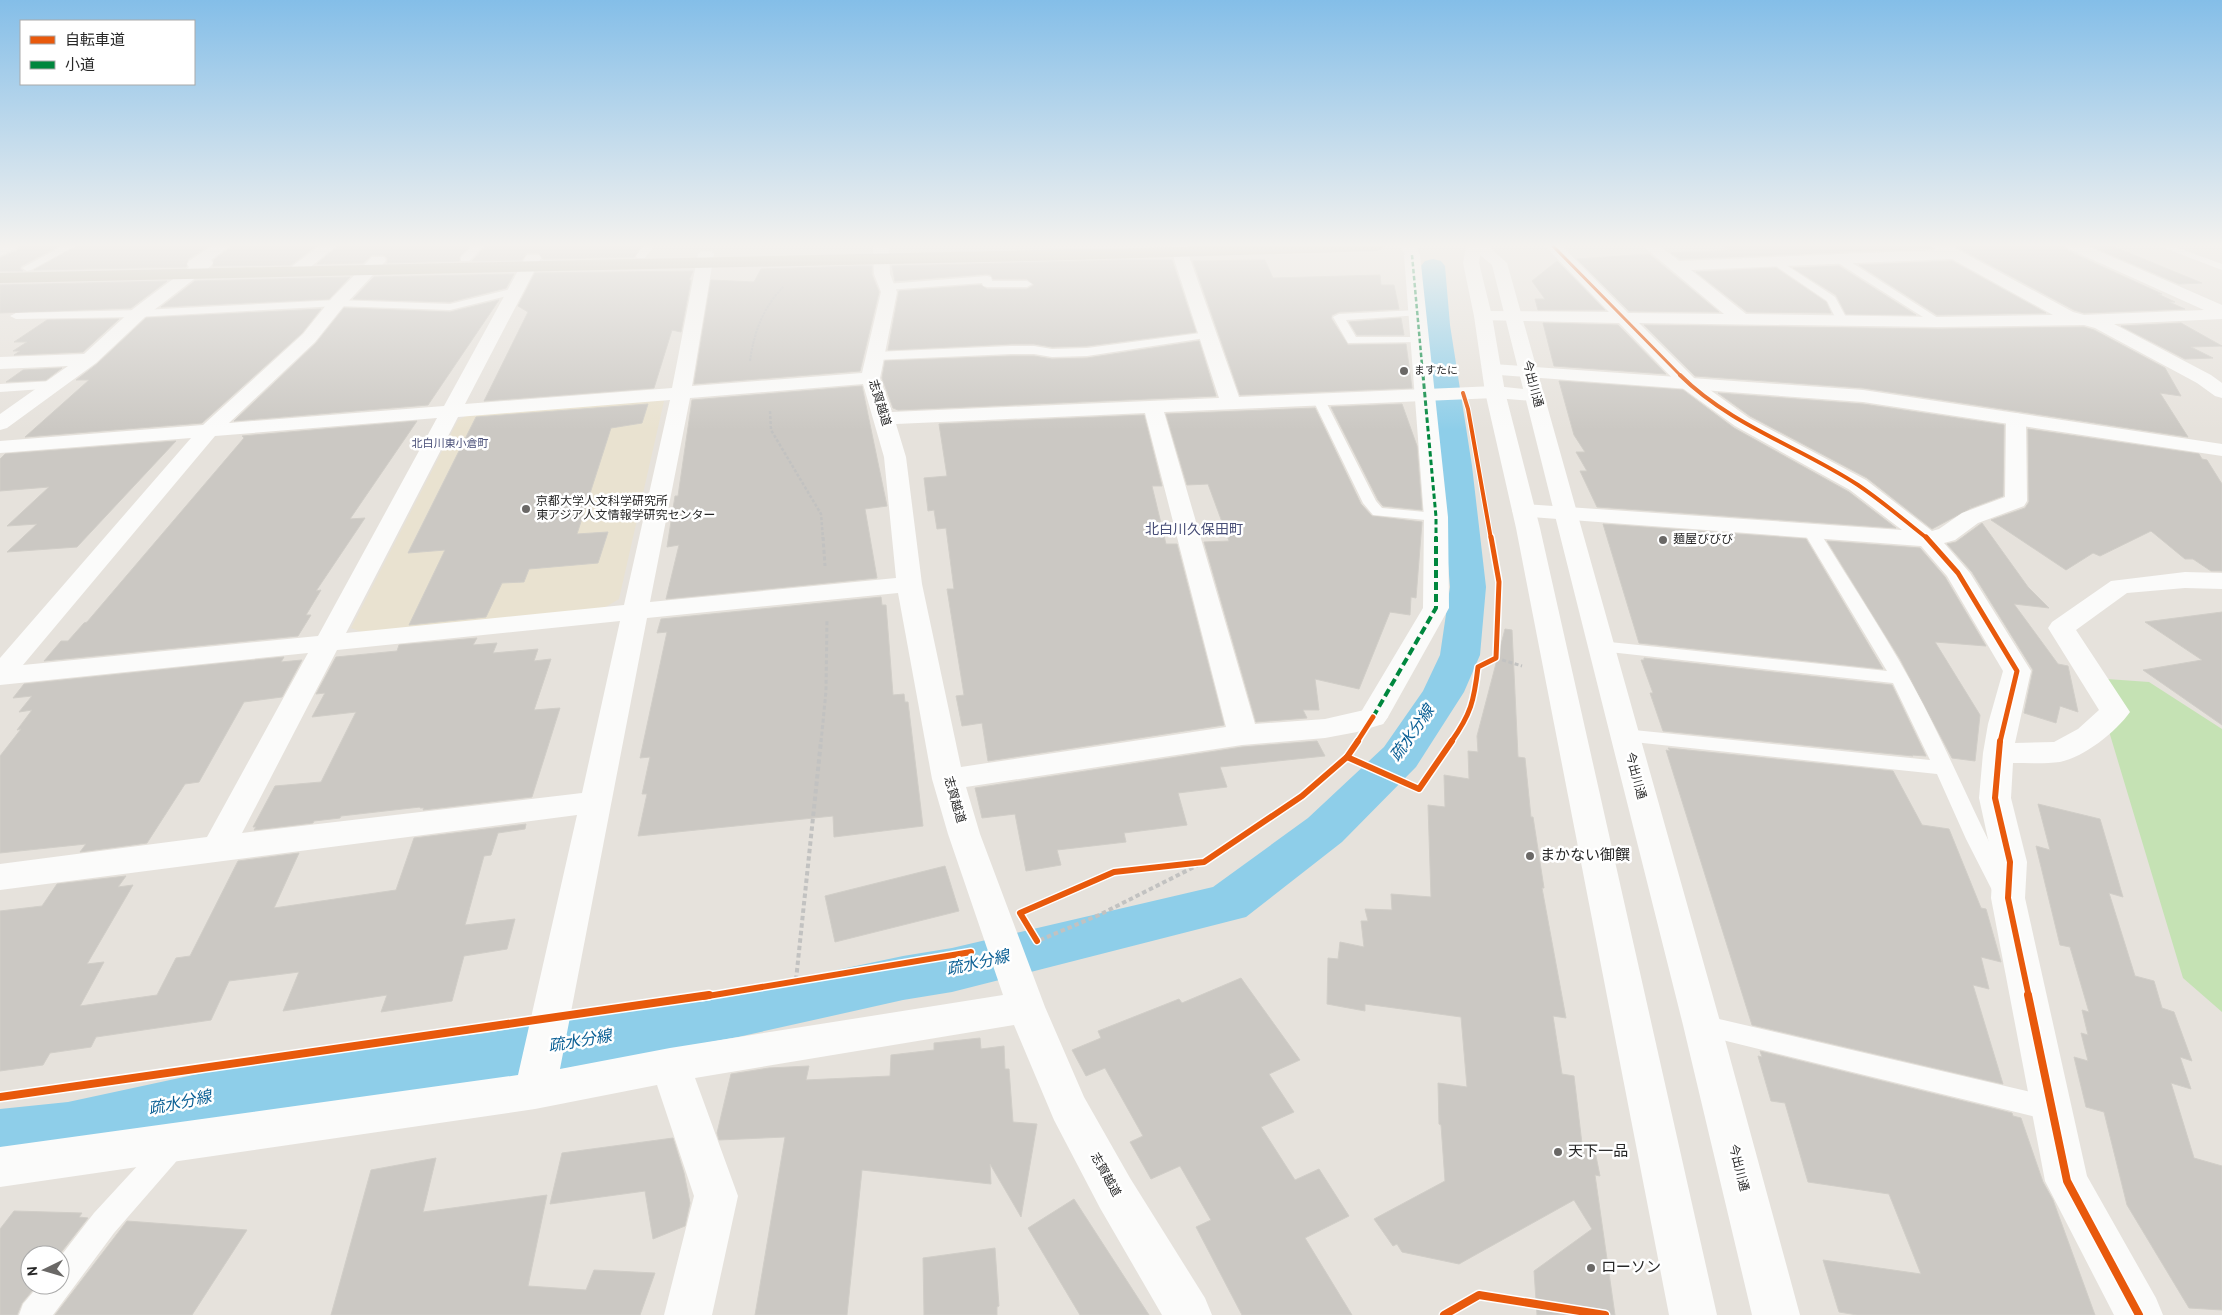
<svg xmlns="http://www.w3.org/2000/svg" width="2222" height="1315" font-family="Overpass,'Noto Sans JP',sans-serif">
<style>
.education{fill:#e9e2d0}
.green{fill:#c5e2b4}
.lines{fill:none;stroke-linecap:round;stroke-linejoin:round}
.canal{fill:#8ecee9;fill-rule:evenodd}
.building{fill:#cbc8c3;stroke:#d1cec8}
.path-far3{stroke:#c2c2c1;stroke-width:2;stroke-dasharray:2.5 1;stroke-linecap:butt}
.path-far2{stroke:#c2c2c1;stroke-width:2.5;stroke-dasharray:3 2;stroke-linecap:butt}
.path-far1{stroke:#c2c2c1;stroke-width:3;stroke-dasharray:4 2.5;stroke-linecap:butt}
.path{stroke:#c2c2c1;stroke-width:4;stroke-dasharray:4.5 3;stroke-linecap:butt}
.service{fill:#fbfbfa;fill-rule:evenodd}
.pedestrian{fill:#fbfbfa;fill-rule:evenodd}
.minor{fill:#fbfbfa;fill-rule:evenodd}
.tertiary{fill:#fbfbfa;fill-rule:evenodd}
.secondary{fill:#fbfbfa;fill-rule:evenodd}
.primary{fill:#c8c4b7;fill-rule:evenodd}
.quiet-far2{stroke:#00873e;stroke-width:2.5;stroke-dasharray:4.5 2.5;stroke-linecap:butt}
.quiet-far1{stroke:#00873e;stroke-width:3;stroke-dasharray:5.5 3;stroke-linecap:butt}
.quiet{stroke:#00873e;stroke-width:4;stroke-dasharray:8 4;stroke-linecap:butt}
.cycleway-far4-casing{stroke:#fff;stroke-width:5}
.cycleway-far3-casing{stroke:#fff;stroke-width:6}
.cycleway-far2-casing{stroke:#fff;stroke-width:8}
.cycleway-far1-casing{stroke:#fff;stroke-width:9}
.cycleway-casing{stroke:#fff;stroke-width:11}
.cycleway-far4{stroke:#e8590c;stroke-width:3}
.cycleway-far3{stroke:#e8590c;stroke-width:4}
.cycleway-far2{stroke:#e8590c;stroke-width:5}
.cycleway-far1{stroke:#e8590c;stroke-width:6}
.cycleway{stroke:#e8590c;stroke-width:8}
.poi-dot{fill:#6a6866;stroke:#fff;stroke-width:2}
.labels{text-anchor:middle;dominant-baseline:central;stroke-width:5;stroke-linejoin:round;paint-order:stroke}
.far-poi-label{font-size:11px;fill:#272727;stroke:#fff;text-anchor:start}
.far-neighbourhood-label{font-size:11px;fill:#484e77;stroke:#fff}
.street-label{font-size:12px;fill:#272727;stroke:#fff}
.poi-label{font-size:12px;fill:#272727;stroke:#fff;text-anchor:start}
.neighbourhood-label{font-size:14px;fill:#484e77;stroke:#fff}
.near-poi-label{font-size:15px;fill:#272727;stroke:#fff;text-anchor:start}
.near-water-label{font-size:16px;font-style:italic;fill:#0c6095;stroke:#fff}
</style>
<rect width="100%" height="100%" fill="#e6e2dc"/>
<polygon class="education" points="653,399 664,401 619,599 604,608 364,633 351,628 458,420 470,414"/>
<polygon class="green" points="2093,678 2149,682 2222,729 2222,1012 2183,978"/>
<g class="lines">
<polygon class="canal" points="1433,259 1441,261 1445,266 1450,325 1472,466 1486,587 1480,655 1464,692 1416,767 1342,842 1246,917 952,992 903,1000 738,1037 486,1083 268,1111 68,1156 0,1165 0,1109 68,1102 268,1059 486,1033 738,991 903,956 952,948 1213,887 1308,818 1384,747 1423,691 1440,655 1450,587 1440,466 1424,325 1421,266 1425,261"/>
</g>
<g class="building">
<polygon points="21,246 59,246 21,266 20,269 23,271 0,271 0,258 16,251"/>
<polygon points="77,246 209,246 188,259 186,267 34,270"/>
<polygon points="232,246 316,246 291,265 213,266 214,260"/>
<polygon points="338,246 470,246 460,256 459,261 387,263 388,259 384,255 372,255 363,263 317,264"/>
<polygon points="486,246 642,246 634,257 543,259 539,253 527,253 522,260 472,261"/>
<polygon points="1723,246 1930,246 1932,248 1680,259 1671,253 1729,250"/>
<polygon points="1955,246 2064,246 2068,251 2162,294 2158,294 2175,302 2169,302 2185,309 2084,313 2074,310"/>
<polygon points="2091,246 2112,246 2202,283 2179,284"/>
<polygon points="1649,254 1719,312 1629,311 1577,259"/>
<polygon points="1120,260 1172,260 1196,332 1087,346 1052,347 1034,344 1011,344 888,350 899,291 981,285 987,289 1027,289 1034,285 1027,279 993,279 991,275 987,274 895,281 892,266"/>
<polygon points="1265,260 1273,278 1380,275 1381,285 1394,285 1399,309 1339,312 1332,315 1331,318 1348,345 1406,344 1412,388 1240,395 1193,261"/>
<polygon points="1557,261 1605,310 1538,310 1535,299 1545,299 1532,281"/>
<polygon points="1952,261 2046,313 1937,315 1859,265"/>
<polygon points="857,266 872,266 872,275 879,292 860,371 694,384 711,280 754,282 761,269"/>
<polygon points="1839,266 1916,315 1846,314 1836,295 1793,268"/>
<polygon points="1776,268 1826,302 1831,313 1747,312 1696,272"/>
<polygon points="693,271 689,280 691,280 681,332 672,330 654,388 484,401 528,312 518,306 535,273"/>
<polygon points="514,274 506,288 450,302 353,299 374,277"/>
<polygon points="350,277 329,299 161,307 195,281"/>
<polygon points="167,281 131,308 0,313 0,285"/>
<polygon points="499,300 428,405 234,421 316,343 344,308 450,312"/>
<polygon points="321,309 302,333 202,423 25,437 89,380 76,380 97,364 146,318"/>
<polygon points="1401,318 1404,335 1357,335 1349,322"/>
<polygon points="119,319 83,352 14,355 20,351 13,351 27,342 14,342 47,320"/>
<polygon points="1543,323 1618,325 1666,374 1554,366"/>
<polygon points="2181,323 2222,346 2191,347 2213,358 2185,359 2121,326"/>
<polygon points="1644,325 1938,329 2084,327 2094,330 2165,368 2181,396 2160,393 2188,437 1863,388 1695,376"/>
<polygon points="1199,341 1216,396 898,410 893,408 882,378 885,361 1011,356 1034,356 1052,359 1087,358"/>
<polygon points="62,368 46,380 6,382 23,370"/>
<polygon points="1559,381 1683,390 1734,428 1849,492 1896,528 1597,507 1580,471 1587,471 1576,452 1585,452 1574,435"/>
<polygon points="862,386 887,506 865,509 877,578 666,599 679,545 667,547 675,496 678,496 692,400"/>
<polygon points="1718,393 1863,404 2004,425 2003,496 1971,508 1970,506 1971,508 1932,529 1867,478 1750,416"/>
<polygon points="648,404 642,423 611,428 577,534 608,532 598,563 529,569 524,582 502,583 486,617 409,625 445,550 408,553 476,417"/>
<polygon points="1402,404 1417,446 1422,510 1383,506 1378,500 1331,407"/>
<polygon points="1315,408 1361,504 1372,516 1422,522 1416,598 1411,597 1410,615 1390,612 1359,689 1315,679 1319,710 1303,710 1307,718 1256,722 1204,542 1229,541 1208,484 1187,485 1166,414"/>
<polygon points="1144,415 1162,486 1152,486 1166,544 1177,544 1224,725 988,761 982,723 962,726 956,696 964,695 947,589 954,589 946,528 937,529 934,510 928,511 924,478 947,476 939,424"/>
<polygon points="417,421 350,519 365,518 316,591 321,590 306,615 311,615 298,636 44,661 61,641 68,641 84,623 87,622 244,438 242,436"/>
<polygon points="2028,429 2199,454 2202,459 2207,460 2222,484 2222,571 2211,571 2193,559 2185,559 2151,531 2100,556 2093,553 2066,570 1991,520 2025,508 2029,502"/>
<polygon points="176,441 77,547 7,552 37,524 7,526 49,487 0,491 0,459 5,454"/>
<polygon points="1982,523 2028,587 2049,608 2014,604 2058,664 2068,666 2078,712 2060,706 2056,723 2024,713 2033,670 1972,572 1947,544 1956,542"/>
<polygon points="1603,524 1806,539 1883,669 1639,643"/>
<polygon points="1827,541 1920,548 1945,577 1986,646 1935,642 1980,715 1975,761 1952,758 1900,659"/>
<polygon points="881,597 882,605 886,605 893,695 904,694 905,702 908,702 923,826 834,837 833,816 638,836 647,794 642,794 650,757 640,758 667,632 657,633 661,619"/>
<polygon points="2222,612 2222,725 2143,670 2202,660 2145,622"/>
<polygon points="1505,629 1512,630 1518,757 1525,758 1531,817 1533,817 1544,888 1542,888 1566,1018 1553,1016 1562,1074 1574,1076 1582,1144 1594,1146 1600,1176 1595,1175 1615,1315 1537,1315 1534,1271 1592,1229 1574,1200 1459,1264 1402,1252 1397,1244 1393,1246 1374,1219 1445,1181 1441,1125 1439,1124 1438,1083 1467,1087 1461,1017 1365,1004 1365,1011 1327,1004 1328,958 1338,959 1340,942 1364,947 1361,921 1368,921 1365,909 1392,910 1391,894 1431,897 1428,805 1445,807 1444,775 1469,779 1468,751 1478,752 1477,736"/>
<polygon points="477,638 473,645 497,643 493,653 538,649 534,661 551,659 534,710 560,708 532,797 423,810 424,808 420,808 420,807 341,816 340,818 314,821 313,823 254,830 256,827 253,827 275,786 321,782 356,712 312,717 325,693 316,694 336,657 397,651 399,645"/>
<polygon points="284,657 281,662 302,660 282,697 244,702 199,782 185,784 147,843 80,852 86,844 0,853 0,756 21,729 17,730 32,710 19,712 32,696 13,698 24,684"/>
<polygon points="1644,658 1892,685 1926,756 1912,755 1913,756 1663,731 1650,693 1653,693 1641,660 1644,660"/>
<polygon points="1317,741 1325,756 1220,767 1227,787 1178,793 1187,825 1124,833 1126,842 1057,850 1061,865 1026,871 1015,814 982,818 975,788 1242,747"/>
<polygon points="1668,748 1893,771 1922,825 1949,829 1981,908 1986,909 2001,962 1981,957 1989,989 1973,985 2003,1084 1752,1025 1666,750 1670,751"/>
<polygon points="2038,804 2100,819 2123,897 2109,893 2135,976 2154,981 2162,1008 2174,1012 2192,1061 2180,1057 2191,1089 2171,1083 2194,1158 2222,1166 2222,1310 2189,1308 2127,1205 2104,1112 2086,1107 2074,1057 2088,1061 2081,1033 2088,1035 2082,1010 2089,1012 2070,947 2060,945 2036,846 2050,850"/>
<polygon points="526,824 525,829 498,833 491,855 484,856 465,925 515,919 507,949 464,956 452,1001 381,1012 387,995 283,1011 299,972 229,981 211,1020 96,1037 91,1047 50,1053 43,1065 0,1071 0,911 42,906 57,884 126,876 118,887 133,885 87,964 104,962 80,1006 157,995 176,958 190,956 238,861 299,853 274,908 396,890 414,838"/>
<polygon points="945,866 959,911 835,942 825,896"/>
<polygon points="1241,978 1300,1060 1269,1074 1294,1112 1261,1127 1295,1180 1319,1169 1349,1216 1305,1238 1352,1315 1242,1315 1196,1227 1211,1220 1180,1166 1151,1179 1130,1142 1143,1136 1105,1068 1086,1076 1072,1050 1101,1038 1098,1031 1179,999 1182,1003"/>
<polygon points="980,1038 981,1049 1004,1046 1005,1069 1009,1069 1013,1122 1037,1124 1021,1217 990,1164 991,1184 862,1170 847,1315 755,1315 785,1137 719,1140 717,1133 731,1074 769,1068 809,1066 806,1080 890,1076 891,1055 934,1050 934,1043"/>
<polygon points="1760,1051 2012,1113 2013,1116 2021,1118 2043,1182 2053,1200 2095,1315 1857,1315 1839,1312 1823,1260 1921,1274 1889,1194 1808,1182 1785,1103 1771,1101 1758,1056 1762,1057"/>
<polygon points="673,1138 684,1173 690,1203 685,1226 653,1239 645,1191 550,1204 562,1153"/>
<polygon points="436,1158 423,1212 547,1195 528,1286 586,1290 594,1270 655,1273 640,1315 331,1315 371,1170"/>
<polygon points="1074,1199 1149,1315 1080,1315 1028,1228"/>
<polygon points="14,1211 82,1213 79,1217 88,1218 59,1255 30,1255 30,1285 37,1285 22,1303 17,1315 0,1315 0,1229"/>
<polygon points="127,1221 247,1230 192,1315 55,1315"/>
<polygon points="995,1248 999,1306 997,1307 997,1315 924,1315 923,1258"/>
</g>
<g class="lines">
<path class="path-far3" d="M750,361C754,332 763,308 783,287"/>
<polyline class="path-far2" points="770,411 771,430 821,514 823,539"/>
<g class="path-far1">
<polyline points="823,537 825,566"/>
<polyline points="1496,658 1522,666"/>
<polyline points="821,742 826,691 827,619"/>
</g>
<g class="path">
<polyline points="1040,940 1099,915 1204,862"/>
<polyline points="796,980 821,741"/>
</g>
<g class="service">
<polygon points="63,246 75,246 31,270 27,271 22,268"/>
<polygon points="473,246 484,246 469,261 461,261 461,257"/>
<polygon points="644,246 654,246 645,258 637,258 636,256"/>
<polygon points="2159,246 2173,246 2222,264 2222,270"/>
<polygon points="1839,256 1843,257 1944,322 1942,324 1934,324 1835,261 1835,257"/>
<polygon points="1777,259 1835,297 1848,321 1846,323 1838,323 1827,301 1773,264 1772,262"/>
<polygon points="987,276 991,277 992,281 1027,281 1032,284 1027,287 987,287 983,286 982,283 887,290 882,287 887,284"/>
<polygon points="515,288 520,291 519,293 450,310 337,306 137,317 16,319 10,316 16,313 142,310 337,300 450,304"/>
<polygon points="1417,310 1422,313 1421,315 1346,320 1356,337 1424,337 1426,339 1420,342 1348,343 1333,317 1339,314"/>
<polygon points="1208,332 1212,333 1214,335 1212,337 1087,356 1052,357 1034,354 1011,354 875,360 869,356 875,352 1011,346 1034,346 1052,349 1087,348"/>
<polygon points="53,381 57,382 59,385 57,388 0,392 0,384"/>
<polygon points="1319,396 1325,400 1376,501 1382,508 1436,513 1441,514 1443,517 1441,520 1436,521 1373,515 1363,503 1313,400"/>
<path d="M1811,526L1816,528L1819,531C1854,588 1892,644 1923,704C1955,766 1981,830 2015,892L2012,898L2004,900L1996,898L1966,839L1937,774L1624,741L1617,739L1615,735L1617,731L1624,729L1930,760L1893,683L1600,651L1594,650L1591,646L1594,642L1600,641L1887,671L1803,531L1806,528Z"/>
<polygon points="1702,1015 2052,1097 2061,1101 2065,1109 2061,1117 2052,1121 1702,1035 1693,1032 1690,1025 1693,1018"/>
<polygon points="172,1135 181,1138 185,1147 181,1156 114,1233 53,1315 19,1315 23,1304 39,1285 60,1285 60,1257 94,1213 163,1138"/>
</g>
<polygon class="pedestrian" points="1412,250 1417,252 1420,255 1448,517 1449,608 1388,717 1383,724 1373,726 1363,724 1358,717 1423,608 1424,517 1404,255 1407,252"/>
<g class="minor">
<polygon points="0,246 18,246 15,249 0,256"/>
<polygon points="212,246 230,246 211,260 213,263 211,266 145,317 96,363 7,428 0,430 0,414 68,366 0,369 0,357 84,354 133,309 189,267 187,264 189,261"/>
<polygon points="319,246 336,246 302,274 290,274 288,271 290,268"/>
<path d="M873,246H889L890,274L897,292L880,378L892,412L1219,398L1174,259L1172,246H1188L1190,259L1239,397L1495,386L1541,391L1544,395L1541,399L1534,401L1495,398L1164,412L1255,724L1325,719L1373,708L1383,710L1388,717L1383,724L1357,732L1325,738L1242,745L966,787L980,834L1045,1007L1084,1097L1130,1178L1205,1298L1212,1315H1162L1100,1208L1054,1120L1014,1025L695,1078L738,1196L712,1315H664L694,1196L657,1085L535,1109L0,1187V1147L518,1075L577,815L0,890V864L207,837L308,653L0,685V658L191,438L0,453V441L203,425L303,334L331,299L372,257H384L386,260L384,263L343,307L315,342L229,423L444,406L525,258L527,255H539L541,258L465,404L672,388L698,254L701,251H711L714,254L692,386L862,373L881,292L874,274ZM863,384L884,457L896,578L650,602L690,398ZM670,400L624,605L346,633L458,417ZM1145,413L1226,727L961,767L922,584L906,457L896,424ZM437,418L318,636L23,665L215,436ZM898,593L932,779L948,834L1003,995L670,1048L560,1069L647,618ZM620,621L582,793L242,833L337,650Z"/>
<polygon points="1400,246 1416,246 1420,255 1417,258 1407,258"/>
<path d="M1545,246H1562L1628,313L1724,314L1643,246H1660L1679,261L1936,250L1932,246H1951L2073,312L2084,315L2204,310L2069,249L2066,246H2087L2222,305V319L2114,324L2211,375L2222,383V398L2215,396L2197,383L2095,328L2084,325L1938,327L1639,323L1695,379L1749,418L1866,480L1932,531L1939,529L1962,513L2005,497L2006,419L2009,415L2016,413L2023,415L2026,419L2027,501L2024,506L1978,523L1955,540L1944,543L1970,573L2031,671L2015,743L2054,742L2078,729L2099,710L2048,628L2052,622L2111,581L2185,572L2222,573V589L2185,588L2127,593L2076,630L2130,712C2116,732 2084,757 2060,762C2045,764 2028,763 2013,763L2011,798L2027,862L2025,898L2087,1176L2156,1298L2163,1315H2114L2045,1181L1991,898L1993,862L1979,798L1983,753L1988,724L2003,671L1947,576L1921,546L1516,516L1512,511L1516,506L1524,504L1902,530L1850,490L1735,426L1681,387L1619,323L1477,320L1474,316L1477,312L1483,311L1609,312ZM1952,259L2053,315L1938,317L1746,314L1691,270Z"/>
</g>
<polygon class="tertiary" points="1493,364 1863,390 2222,444 2222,456 1863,402 1486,374 1484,370 1486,366"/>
<polygon class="secondary" points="1466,246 1488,246 1507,263 1721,1025 1800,1315 1752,1315 1683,1025 1492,265 1480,255 1479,263 1492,316 1505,392 1540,528 1717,1315 1669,1315 1516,528 1485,392 1474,316 1463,263"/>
<polygon class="primary" points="1223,246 1385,246 1382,249 1377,251 1071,260 0,283 0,273"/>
<polyline class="quiet-far2" points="1412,255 1423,376"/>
<polyline class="quiet-far1" points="1423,375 1436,517 1436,539"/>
<polyline class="quiet" points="1373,717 1436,608 1436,537"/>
<defs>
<polyline id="cycleway-far4" points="1553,246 1681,376"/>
<g id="cycleway-far3">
<path d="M1680,375C1730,425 1800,447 1858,485C1882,501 1905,521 1928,539"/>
<polyline points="1463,393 1468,409 1491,539"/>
</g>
<g id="cycleway-far2">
<polyline points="1926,537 1958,573 2017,671 2000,742"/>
<polyline points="1357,742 1373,717"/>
<path d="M1451,742C1471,714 1474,701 1478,667L1496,658L1499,582L1491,537"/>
</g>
<g id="cycleway-far1">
<polyline points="1358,741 1347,757 1419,789 1452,741"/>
<polyline points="2000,741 1995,798 2010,862 2008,898 2029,997"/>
<polyline points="1037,941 1020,913 1114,872 1204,862 1302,796 1347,757"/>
<polyline points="702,997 971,952"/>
</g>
<g id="cycleway">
<polyline points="2028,995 2067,1181 2139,1315"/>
<polyline points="0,1097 709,995"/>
<polyline points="1444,1315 1479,1295 1605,1315"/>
</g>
</defs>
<use href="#cycleway-far4" class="cycleway-far4-casing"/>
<use href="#cycleway-far3" class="cycleway-far3-casing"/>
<use href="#cycleway-far2" class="cycleway-far2-casing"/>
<use href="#cycleway-far1" class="cycleway-far1-casing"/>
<use href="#cycleway" class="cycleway-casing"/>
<use href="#cycleway-far4" class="cycleway-far4"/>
<use href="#cycleway-far3" class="cycleway-far3"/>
<use href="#cycleway-far2" class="cycleway-far2"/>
<use href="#cycleway-far1" class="cycleway-far1"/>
<use href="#cycleway" class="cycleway"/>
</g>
<linearGradient id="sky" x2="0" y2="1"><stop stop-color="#84bee8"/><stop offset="0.57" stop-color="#f4f2ef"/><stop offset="1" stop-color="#f4f2ef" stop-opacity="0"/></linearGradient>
<rect width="2222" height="430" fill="url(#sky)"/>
<g class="poi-dot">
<circle cx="1404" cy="371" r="5"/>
<circle cx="526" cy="509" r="5"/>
<circle cx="1663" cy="540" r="5"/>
<circle cx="1530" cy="856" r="5"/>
<circle cx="1558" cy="1152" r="5"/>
<circle cx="1591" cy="1268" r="5"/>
</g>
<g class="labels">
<g class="far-poi-label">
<text x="1414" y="371">ますたに</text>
</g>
<g class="far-neighbourhood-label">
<text x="450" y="444">北白川東小倉町</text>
</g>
<g class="street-label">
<text transform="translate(1532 384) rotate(75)">今出川通</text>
<text transform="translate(879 403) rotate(73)">志賀越道</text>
<text transform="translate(1635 776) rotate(75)">今出川通</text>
<text transform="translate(954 800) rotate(74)">志賀越道</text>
<text transform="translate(1738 1168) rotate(76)">今出川通</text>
<text transform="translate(1105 1175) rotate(61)">志賀越道</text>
</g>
<g class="poi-label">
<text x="536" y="502">京都大学人文科学研究所<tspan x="536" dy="14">東アジア人文情報学研究センター</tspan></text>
<text x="1673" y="540">麺屋びびび</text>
</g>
<g class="neighbourhood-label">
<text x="1194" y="530">北白川久保田町</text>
</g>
<g class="near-poi-label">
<text x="1540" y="856">まかない御饌</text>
<text x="1568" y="1152">天下一品</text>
<text x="1601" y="1268">ローソン</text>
</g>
<g class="near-water-label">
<text transform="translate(1413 734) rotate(-55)">疏水分線</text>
<text transform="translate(978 964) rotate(-13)">疏水分線</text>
<text transform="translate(580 1042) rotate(-10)">疏水分線</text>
<text transform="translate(180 1104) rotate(-12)">疏水分線</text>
</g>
</g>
<rect x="20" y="20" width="175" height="65" fill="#ffffff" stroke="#a9a9a9"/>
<rect x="30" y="36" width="25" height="8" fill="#e8590c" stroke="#a9a9a9"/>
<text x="65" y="45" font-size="15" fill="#272727">自転車道</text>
<rect x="30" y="61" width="25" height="8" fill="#00873e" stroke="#a9a9a9"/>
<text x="65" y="70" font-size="15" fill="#272727">小道</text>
<g transform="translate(45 1270) rotate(265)"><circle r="24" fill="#ffffff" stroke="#a9a9a9"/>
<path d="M0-4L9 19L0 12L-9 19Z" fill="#6a6866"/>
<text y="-8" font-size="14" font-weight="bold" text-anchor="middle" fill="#272727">N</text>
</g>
</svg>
